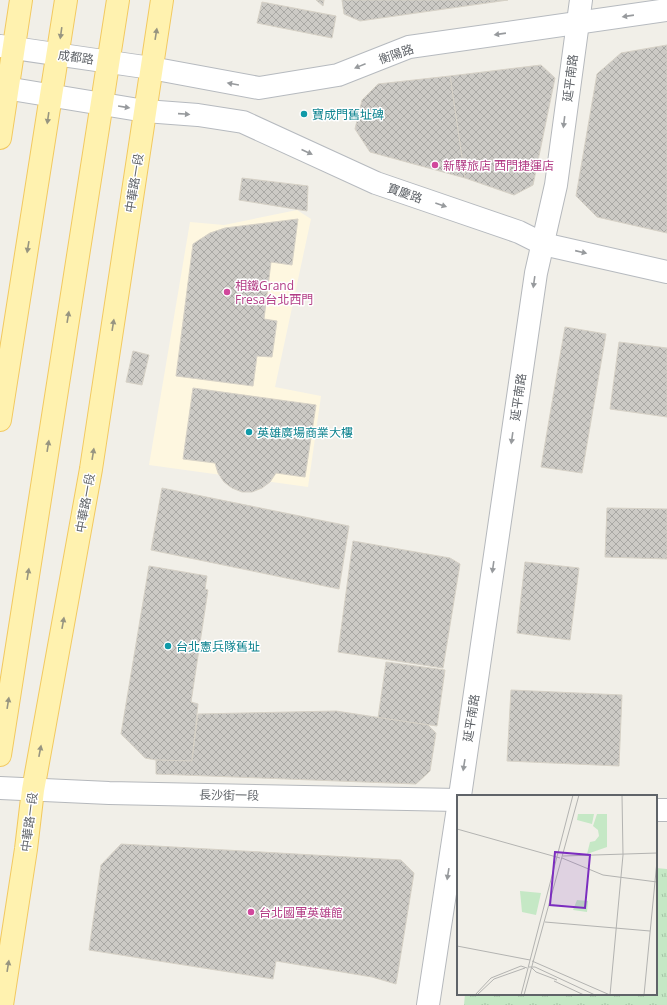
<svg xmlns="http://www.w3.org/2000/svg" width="667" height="1005" font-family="'Open Sans','Noto Sans TC',sans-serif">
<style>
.commercial{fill:#fef7e0}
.grass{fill:url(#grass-tufts)}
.building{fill:url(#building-cross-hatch);stroke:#d6d1c6}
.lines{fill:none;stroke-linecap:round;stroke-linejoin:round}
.street-casing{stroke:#b5b8bc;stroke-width:24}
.secondary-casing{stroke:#b6babf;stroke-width:24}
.primary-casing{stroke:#f2c960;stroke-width:24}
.street{stroke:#fff;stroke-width:22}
.secondary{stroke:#fff;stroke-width:22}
.primary{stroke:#fff2af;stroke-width:22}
.oneway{fill:#979a9d}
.oneway2{fill:#979581}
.culture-dot{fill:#0f9aa8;stroke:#fff;stroke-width:1.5}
.hotel-dot{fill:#d1479c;stroke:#fff;stroke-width:1.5}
.labels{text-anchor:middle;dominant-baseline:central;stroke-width:3;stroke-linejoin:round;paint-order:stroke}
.street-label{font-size:12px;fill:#5f6368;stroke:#fff}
.culture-label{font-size:12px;fill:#0d838f;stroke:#fff;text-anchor:start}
.hotel-label{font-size:12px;fill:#b23c85;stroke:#fff;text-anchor:start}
.inset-road{fill:none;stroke:#b3b3b1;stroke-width:1}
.view{fill:#7b2cbf;fill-opacity:0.15;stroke:#7b2cbf;stroke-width:2}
.inset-edge{fill:none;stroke:#5f6368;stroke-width:2}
</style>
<defs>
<pattern id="grass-tufts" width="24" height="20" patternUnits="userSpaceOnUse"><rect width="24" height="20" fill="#c5e8c5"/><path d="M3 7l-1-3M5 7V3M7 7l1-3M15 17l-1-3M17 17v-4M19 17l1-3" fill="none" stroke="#a3c0a4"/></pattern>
<pattern id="building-cross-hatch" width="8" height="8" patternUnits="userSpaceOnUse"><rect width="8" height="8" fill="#cccac5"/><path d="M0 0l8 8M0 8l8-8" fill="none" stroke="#a9a8a4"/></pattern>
</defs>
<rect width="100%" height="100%" fill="#f1efe8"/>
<polygon class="commercial" points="297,210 311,219 275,387 321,396 308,487 149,465 190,222 224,225"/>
<polygon class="grass" points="656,868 667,869 667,1005 464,1005 465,994 656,994"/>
<g class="building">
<polygon points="316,0 324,0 323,6"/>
<polygon points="342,0 508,0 360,21 344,14"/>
<polygon points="262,2 336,16 332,38 257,23"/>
<polygon points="667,45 667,233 597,217 576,196 597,74 621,53"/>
<polygon points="541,65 555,78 533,185 514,195 465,178 450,76"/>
<polygon points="450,76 465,178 370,152 355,129 362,100 378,84"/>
<polygon points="242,178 308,186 307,211 239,200"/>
<polygon points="298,219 292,265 271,262 264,319 277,321 272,357 257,356 253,386 176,376 193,244 210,233 225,228"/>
<polygon points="565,327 606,334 582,473 541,467"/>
<polygon points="619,342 667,348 667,417 610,409"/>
<polygon points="133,351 149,355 142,385 126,382"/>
<polygon points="193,388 316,405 305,477 276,473 270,482 262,488 252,492 242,492 232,488 224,482 218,473 215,463 183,459"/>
<polygon points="162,488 349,526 339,589 151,550"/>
<polygon points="607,508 667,509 667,559 605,557"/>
<polygon points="353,541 450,558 460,564 443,668 338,652"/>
<polygon points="525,562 579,568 570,640 517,633"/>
<polygon points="149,566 207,576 205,589 208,590 191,702 198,704 192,761 156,760 145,758 121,734"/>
<polygon points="386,662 445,670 437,726 378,718"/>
<polygon points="511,690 622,695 619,766 507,761"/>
<polygon points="336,711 428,725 436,733 430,771 416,784 156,774 156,760 192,761 198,714"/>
<polygon points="121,844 401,860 414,873 396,984 372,977 276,961 273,979 89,950 101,865"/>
</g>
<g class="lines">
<defs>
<g id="street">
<polyline points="0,788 109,793 458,800"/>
<polyline points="460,796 536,273 556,185 581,0"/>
<polyline points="656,810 667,810"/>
<polyline points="428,1005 458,808"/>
</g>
<g id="secondary">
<polyline points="0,46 151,68 259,88 338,75 409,47 667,10"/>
<polyline points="0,87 145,111 198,115 243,122 376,183 519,232 543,244 667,272"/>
</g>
<g id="primary">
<polyline points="0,138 21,0"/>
<polyline points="0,420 66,0"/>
<polyline points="0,755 118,0"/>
<polyline points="2,1005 26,849 33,790 91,469 162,0"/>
</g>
</defs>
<use href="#street" class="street-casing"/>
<use href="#secondary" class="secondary-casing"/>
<use href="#primary" class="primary-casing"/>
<use href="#street" class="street"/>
<use href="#secondary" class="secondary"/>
<use href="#primary" class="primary"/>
</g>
<defs><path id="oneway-solid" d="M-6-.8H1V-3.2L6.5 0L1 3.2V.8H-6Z"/></defs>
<g class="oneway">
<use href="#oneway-solid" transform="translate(628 16) rotate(172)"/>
<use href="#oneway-solid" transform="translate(500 34) rotate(172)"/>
<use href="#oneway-solid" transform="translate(360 66) rotate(158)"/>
<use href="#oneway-solid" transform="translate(233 84) rotate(-170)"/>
<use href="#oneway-solid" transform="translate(124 107) rotate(9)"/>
<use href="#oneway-solid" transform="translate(184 114) rotate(4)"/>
<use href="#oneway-solid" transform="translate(564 122) rotate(97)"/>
<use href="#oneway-solid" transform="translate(307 152) rotate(24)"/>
<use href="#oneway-solid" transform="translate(441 205) rotate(19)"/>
<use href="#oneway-solid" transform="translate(581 252) rotate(13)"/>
<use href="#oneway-solid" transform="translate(534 282) rotate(98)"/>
<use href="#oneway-solid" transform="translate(512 438) rotate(98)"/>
<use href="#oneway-solid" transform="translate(493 567) rotate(98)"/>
<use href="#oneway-solid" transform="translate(464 765) rotate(99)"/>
<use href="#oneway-solid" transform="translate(448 874) rotate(99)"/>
</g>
<g class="oneway2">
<use href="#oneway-solid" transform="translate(61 33) rotate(98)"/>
<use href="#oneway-solid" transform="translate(156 34) rotate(-81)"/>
<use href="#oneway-solid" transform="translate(48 118) rotate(98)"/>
<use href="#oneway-solid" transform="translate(28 247) rotate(99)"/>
<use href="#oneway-solid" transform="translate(68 317) rotate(-81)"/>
<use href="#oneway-solid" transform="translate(113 325) rotate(-81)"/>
<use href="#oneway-solid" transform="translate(48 446) rotate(-81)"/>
<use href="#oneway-solid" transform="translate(93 454) rotate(-81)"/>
<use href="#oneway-solid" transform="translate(28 574) rotate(-81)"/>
<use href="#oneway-solid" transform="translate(63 623) rotate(-80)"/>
<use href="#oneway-solid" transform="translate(8 703) rotate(-81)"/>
<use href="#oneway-solid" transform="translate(40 751) rotate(-79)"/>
<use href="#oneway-solid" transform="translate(8 966) rotate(-81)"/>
</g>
<g class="culture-dot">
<circle cx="304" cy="114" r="4"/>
<circle cx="249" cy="432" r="4"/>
<circle cx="168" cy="646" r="4"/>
</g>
<g class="hotel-dot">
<circle cx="435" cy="165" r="4"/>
<circle cx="227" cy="292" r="4"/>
<circle cx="251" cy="912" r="4"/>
</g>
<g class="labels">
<g class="street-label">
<text transform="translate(396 54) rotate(-19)">衡陽路</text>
<text transform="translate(76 57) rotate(8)">成都路</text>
<text transform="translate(570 78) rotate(-83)">延平南路</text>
<text transform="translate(134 183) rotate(-81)">中華路一段</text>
<text transform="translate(405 193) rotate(19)">寶慶路</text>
<text transform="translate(518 397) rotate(-82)">延平南路</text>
<text transform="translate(85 503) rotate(-80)">中華路一段</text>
<text transform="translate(471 718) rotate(-81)">延平南路</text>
<text transform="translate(229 795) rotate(1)">長沙街一段</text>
<text transform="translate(29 822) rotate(-83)">中華路一段</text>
</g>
<g class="culture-label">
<text x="312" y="114">寶成門舊址碑</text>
<text x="257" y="432">英雄廣場商業大樓</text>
<text x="176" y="646">台北憲兵隊舊址</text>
</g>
<g class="hotel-label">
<text x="443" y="165">新驛旅店 西門捷運店</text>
<text x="235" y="285">相鐵Grand<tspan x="235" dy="14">Fresa台北西門</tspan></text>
<text x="259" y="912">台北國軍英雄館</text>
</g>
</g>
<g transform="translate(457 795)">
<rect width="200" height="200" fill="#f1efe8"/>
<path d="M121,19H137L135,29L120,25ZM120,105L131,106L130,117L116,115Z" fill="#c5e8c5"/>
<path d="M140,19H150V52L130,59L133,47L138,46L142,41L141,35L136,31ZM63,96L84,98L79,120L65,117Z" fill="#c5e8c5"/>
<path class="inset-road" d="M0,34L103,63M106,61L200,58M105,63L146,80L200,87M88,127L193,136M0,151L73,165M75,166L153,200M72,172H78L138,200M74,172L79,177L100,185M97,186L127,200M18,200L34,183L64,171L70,173M20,200L37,184L68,173M64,200L116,0M67,200L122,0M153,200L166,60L165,0M187,200L200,66"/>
<path class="view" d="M98,57L133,60L128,113L93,110Z"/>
<rect width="200" height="200" class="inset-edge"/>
</g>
</svg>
